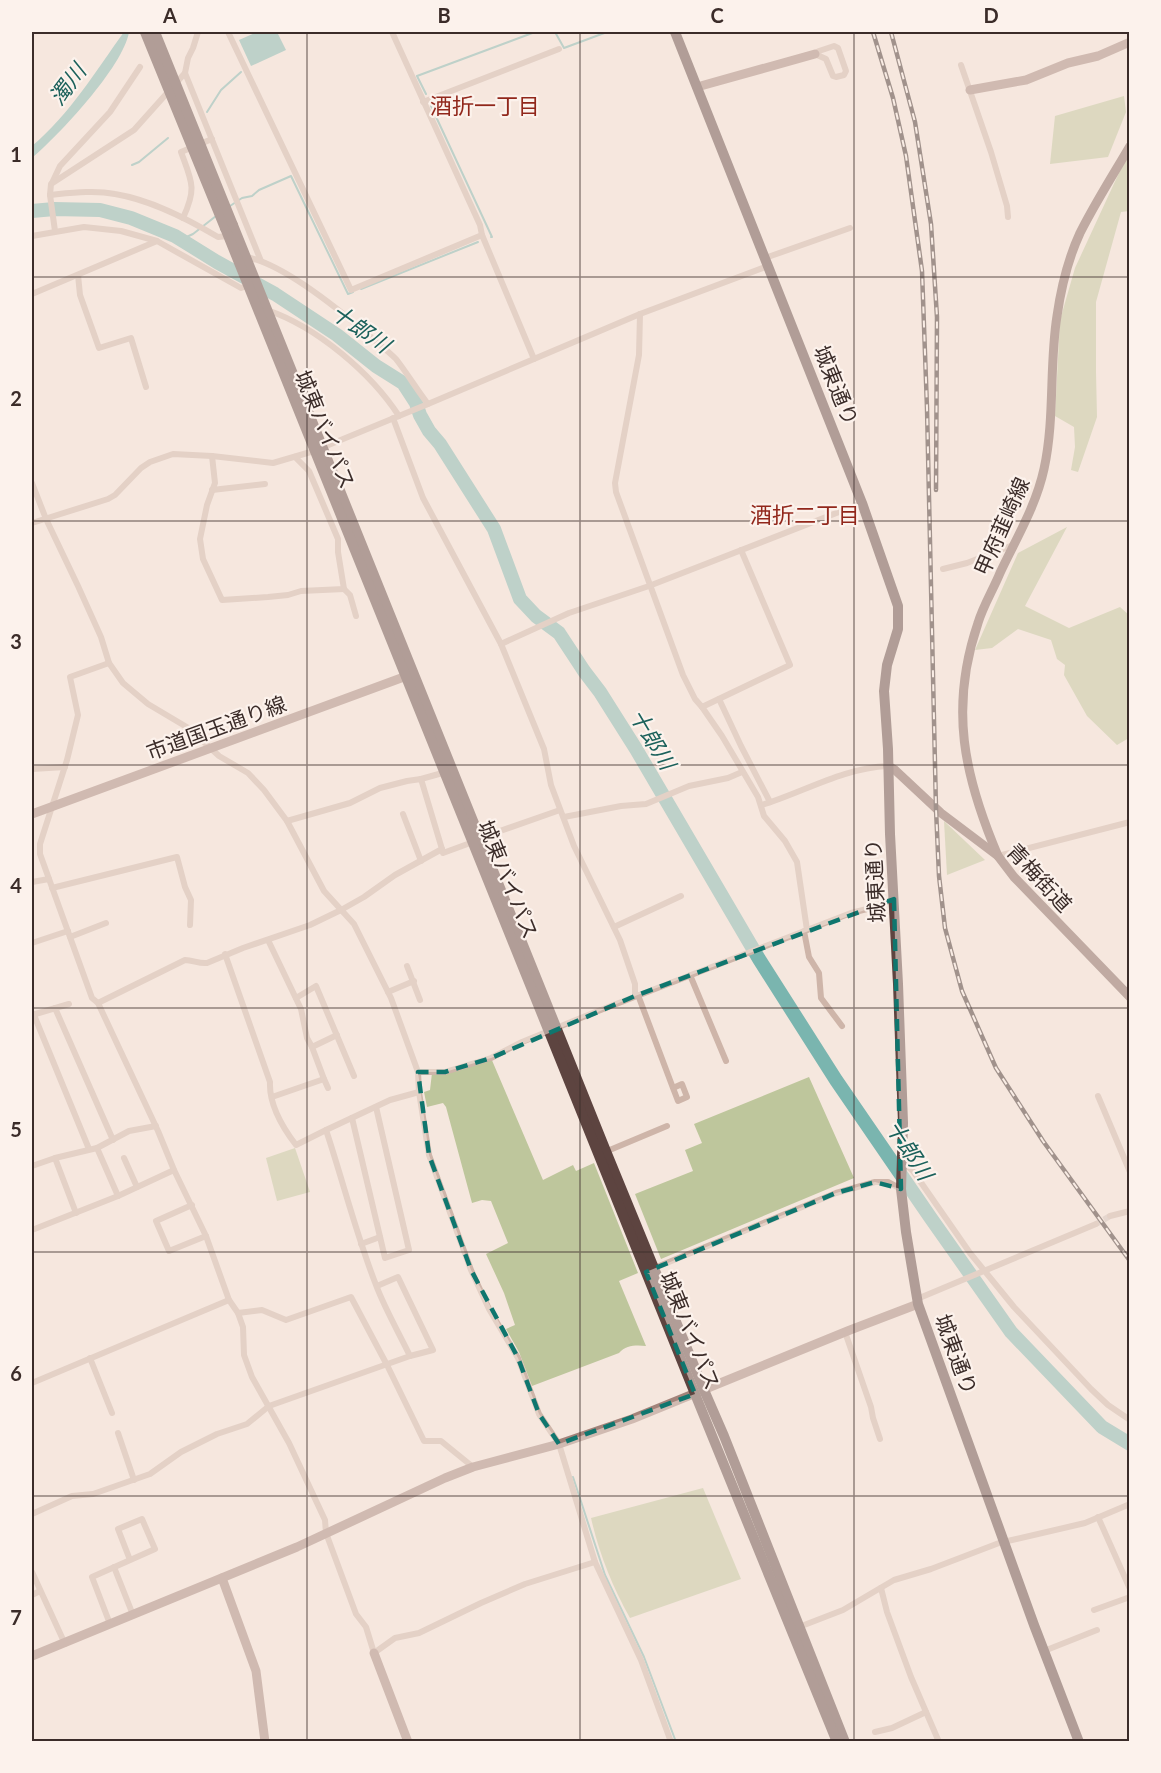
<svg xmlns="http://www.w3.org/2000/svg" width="1161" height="1773" font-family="Lato,'Noto Sans JP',sans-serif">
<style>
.green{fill:#bec69c}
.water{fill:#7ab5af}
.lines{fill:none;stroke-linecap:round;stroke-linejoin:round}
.stream{stroke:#7ab5af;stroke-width:2}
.river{stroke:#7ab5af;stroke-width:14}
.street-tunnel{stroke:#d0c2ba;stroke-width:6;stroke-dasharray:6 3;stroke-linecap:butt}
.street{stroke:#ceb5a9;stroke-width:6}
.secondary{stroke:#a3837a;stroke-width:9}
.primary{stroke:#7e6059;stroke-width:9}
.highway{stroke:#5d4440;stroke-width:10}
.rail-casing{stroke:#3b2c29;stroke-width:4.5}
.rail{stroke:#fcf2ec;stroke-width:2;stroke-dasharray:7;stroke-linecap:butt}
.highway-bridge{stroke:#5d4440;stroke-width:10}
.marked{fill:none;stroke:#0f766e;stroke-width:4.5;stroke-dasharray:12 8;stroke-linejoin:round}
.grid{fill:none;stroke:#3b2c29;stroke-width:1.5;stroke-opacity:0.55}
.labels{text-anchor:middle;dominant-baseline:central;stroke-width:4.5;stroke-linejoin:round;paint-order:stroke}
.street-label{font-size:21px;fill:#3b2c29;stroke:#fcf2ec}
.water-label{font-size:22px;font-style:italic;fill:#1b615b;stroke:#fcf2ec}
.neighbourhood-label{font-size:22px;fill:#91271b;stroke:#fcf2ec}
.neatline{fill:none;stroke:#3b2c29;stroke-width:2}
.grid-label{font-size:20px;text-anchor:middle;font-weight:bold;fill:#3b2c29}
</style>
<rect width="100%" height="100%" fill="#f5e7de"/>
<g class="green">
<polygon points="1124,96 1126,112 1108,157 1050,164 1055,116"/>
<polygon points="1129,154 1129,211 1121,212 1096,302 1096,372 1097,417 1078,472 1071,470 1075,447 1074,427 1055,416 1060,320 1075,268 1118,175"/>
<polygon points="1067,527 1025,606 1069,628 1120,607 1129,615 1129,738 1117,745 1087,716 1064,675 1065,665 1057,659 1051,640 1018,629 992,648 975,650 1018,553"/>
<polygon points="944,821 985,860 947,875"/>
<path d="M491,1058L543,1180L573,1165L576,1171L594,1163L638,1273L619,1281L646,1346C636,1345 626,1345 619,1353L532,1386L519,1352L506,1329L515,1325L504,1293L486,1254L508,1243L491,1201L482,1200L472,1203L446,1107L443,1103L427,1107L424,1092L430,1090L432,1073Z"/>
<polygon points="809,1077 854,1178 661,1259 635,1194 693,1171 685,1150 702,1143 694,1124"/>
<polygon points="295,1148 310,1192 277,1201 266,1158"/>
<path d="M703,1488L741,1579L630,1618C612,1586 599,1553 591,1518Z"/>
</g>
<g class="water">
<path d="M124,32H129C123,67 59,135 32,158V146C70,114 95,72 124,32Z"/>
<polygon points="257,32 277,32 286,50 251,66 239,40"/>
</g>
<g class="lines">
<g class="stream">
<polyline points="555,32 564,48 607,32"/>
<polyline points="426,94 417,76 535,32"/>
<polyline points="431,106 492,237 491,237"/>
<polyline points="207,112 221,90 241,72"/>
<polyline points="132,165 139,162 168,138"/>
<polyline points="230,206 242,198 252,196 259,190 291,176 348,294 353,292"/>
<polyline points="180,240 193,234 216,216"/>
<polyline points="361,289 478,242"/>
<polyline points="573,1477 605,1575 644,1657 676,1742"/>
</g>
<polyline class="river" points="32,211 54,209 100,210 131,218 175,236 217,262 275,294 337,335 376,366 403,383 416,403 420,415 429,431 440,444 494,529 520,599 536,616 559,633 584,671 600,692 636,749 759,959 836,1080 930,1217 1011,1332 1102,1427 1130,1444"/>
<polyline class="street-tunnel" points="1096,1224 1110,1216"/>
<g class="street">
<polyline points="228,32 351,290 482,235"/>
<polyline points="392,32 480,225 482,235 534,359"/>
<polygon points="834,46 838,48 846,71 844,75 836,77 833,76 826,59 815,54 819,51"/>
<polyline points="961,65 991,152 1007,206 1008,217"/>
<polyline points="185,73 261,261"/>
<polyline points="423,102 559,49"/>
<polyline points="52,183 60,166 110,112 140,67"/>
<path d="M50,195C71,193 94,190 115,194C151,200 186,218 218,237L227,236"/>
<path d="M183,218C197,188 192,182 181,152L212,139"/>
<polyline points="55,231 50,195 51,184 134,130 185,73 188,58 193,48 198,32"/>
<polyline points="32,236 84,227 121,231 157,241 241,288 247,286"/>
<path d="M246,257C284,264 342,312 372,338C380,345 389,352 396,359C407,373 417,390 428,404"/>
<polyline points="765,258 850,228"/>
<polyline points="78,275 80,295 99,348 131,338 146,387"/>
<polyline points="32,294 157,241"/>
<path d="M267,310C317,327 371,373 399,416"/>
<polyline points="640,314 639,355 615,483 616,492 683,675 695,699 702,707"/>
<polyline points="393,418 423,498 501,644 569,613 649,586 862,503"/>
<polyline points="212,456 215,483 207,505 200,539 203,559 222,600 268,597 288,595 301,591 344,589 338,552 338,539 309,471 295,457"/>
<polyline points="32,483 46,519 78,586 101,637 109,663 123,683 148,704 190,729 219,756 248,773 264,790 287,821 324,891 354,924 391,998 418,1072 419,1092 429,1155 471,1270 489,1309 518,1358 539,1414 559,1444 595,1562 641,1660 671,1742"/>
<polyline points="212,490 265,484"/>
<polyline points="32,523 108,499 115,495 141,468 150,462 173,454 212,456 273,463 314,451 428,404 640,314 768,266"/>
<polyline points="741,550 790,665 702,707 722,736 758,797 764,816 785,841 797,862 807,930"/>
<polyline points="943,569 967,563 1013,545"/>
<polyline points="344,589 350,595 356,616"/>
<polyline points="501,644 544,749 551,785 574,846 620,940 635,984 635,996"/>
<polyline points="109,663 70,677 78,715 67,760 40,844 40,854 92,998 98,1003 158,1131 174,1170 206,1236 229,1300 238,1313 243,1327 244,1355 252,1377 289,1443 325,1520 326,1533 356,1614 366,1627 374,1653 395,1638 419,1633 481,1603 525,1584 595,1562"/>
<polyline points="719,699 741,746 770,802"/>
<polyline points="32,769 65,767"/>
<polyline points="421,779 446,772"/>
<path d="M762,805C804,792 843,768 888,766"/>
<polyline points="403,814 421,861"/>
<polyline points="564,817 621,806 646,804 689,786 728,778 742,772"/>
<polyline points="287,821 350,803 380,788 407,781 421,779 442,849"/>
<polyline points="998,856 1130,822"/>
<polyline points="32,882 49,879"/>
<polyline points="52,888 177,857 185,887 191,900 190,925"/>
<polyline points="614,927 681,896"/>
<polyline points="804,931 809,957 819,973 821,998 842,1026"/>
<polyline points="70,937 106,923"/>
<polyline points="268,940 301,1009 307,1038 312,1047 324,1079 272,1097"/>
<polyline points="32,943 68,931"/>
<path d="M225,954L270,1082C269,1104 283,1128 296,1145L326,1130"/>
<polyline points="407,966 420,1000"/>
<polyline points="690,975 726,1061"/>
<polyline points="388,992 414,981"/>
<polyline points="638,995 673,1088 678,1101 687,1097 682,1084 673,1088"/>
<polyline points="296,998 316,986 354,1076"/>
<path d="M98,1003L185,960C193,960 199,964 207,963L243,948L310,925L341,910L364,897L395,875L442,849L443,853L473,842L480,838L560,810"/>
<polyline points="55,1008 113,1140"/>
<polyline points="32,1015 69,1004"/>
<polyline points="34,1015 89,1149"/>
<polyline points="312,1047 337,1035"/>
<polyline points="418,1072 445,1072 491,1058 522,1042 593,1013 851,913 871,908 894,899"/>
<polyline points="324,1079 328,1088"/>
<polyline points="1098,1096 1130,1172"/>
<polyline points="352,1118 385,1258 409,1250 376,1107"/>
<polyline points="97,1148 118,1196"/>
<polyline points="605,1152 667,1126"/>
<polyline points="55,1158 76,1213"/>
<polyline points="124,1158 137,1187"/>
<polyline points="902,1162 913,1171 970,1253 1014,1307 1091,1389 1108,1405 1130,1420"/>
<polyline points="32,1166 55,1158 97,1148 129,1131 156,1126"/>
<polyline points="192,1205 156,1221 169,1251 206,1236"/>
<polyline points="1110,1216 1130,1211"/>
<polyline points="32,1230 118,1196 174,1170"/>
<polyline points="361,1244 380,1237"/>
<polyline points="652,1269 836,1193 875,1182 888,1182 901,1189"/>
<polyline points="377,1286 398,1277 433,1350 410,1356"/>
<polyline points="917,1299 1096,1224"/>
<polyline points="238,1313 262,1310 286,1320 351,1297 387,1365 424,1441 441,1441 473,1467"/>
<polyline points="845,1332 871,1407 873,1418 880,1439"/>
<polyline points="90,1358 112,1413"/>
<polyline points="32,1383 229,1300"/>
<polyline points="118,1433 134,1480"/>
<path d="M32,1514L72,1496L93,1494L150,1474L181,1452L217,1434L247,1424L269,1406L410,1356C399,1333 385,1309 376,1285C356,1234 343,1181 326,1130L390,1100L419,1092"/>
<polyline points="1098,1517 1130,1589"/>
<polyline points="114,1567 133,1615"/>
<polyline points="32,1572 65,1644"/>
<polyline points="881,1588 887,1612 911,1677 939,1742"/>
<polyline points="32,1595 40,1591"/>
<polyline points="1094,1610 1130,1597"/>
<polyline points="110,1624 92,1577 155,1549 142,1519 118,1529 130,1560"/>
<polyline points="799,1627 843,1610 894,1580 931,1569 999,1543 1085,1523 1130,1504"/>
<polyline points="1044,1651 1097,1630"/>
<polyline points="875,1732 892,1728 926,1712"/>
</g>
<g class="secondary">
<polyline points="697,87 815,54"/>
<polyline points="970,90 1026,80 1068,63 1098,56 1130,42"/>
<polyline points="32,814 412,674"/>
<polyline points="222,1578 256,1671 265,1742"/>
<polyline points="374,1653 408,1742"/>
<polyline points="32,1656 297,1547 445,1478 473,1467 559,1444 632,1419 850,1330 918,1304"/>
</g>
<g class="primary">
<polyline points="888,766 895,770 941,813 998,856 1014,877 1130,997"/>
<path d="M998,856C964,776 949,708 978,623C983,606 993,590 1000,573C1016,539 1036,506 1044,469C1055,419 1049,366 1057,316C1061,288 1068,259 1080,233C1095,203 1113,175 1130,146"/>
</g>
<g class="highway">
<polyline points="675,32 862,503 898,606 898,629 887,665 884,691 888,749 890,834 898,984 903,1123 901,1189 906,1232 918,1304 1034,1625 1079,1742"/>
<polyline points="233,225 606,1151 704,1390 724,1436 845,1742"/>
<polyline points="225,228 695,1394 837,1742"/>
</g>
<defs>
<g id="rail">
<polyline points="873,32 893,98 906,156 922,271 927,408 936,809 939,876 945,928 962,991 996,1068 1043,1141 1130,1261"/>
<polyline points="891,32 915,122 931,224 937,317 936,490"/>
</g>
</defs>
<use href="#rail" class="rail-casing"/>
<use href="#rail" class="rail"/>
<g class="highway-bridge">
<polyline points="145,32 225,228"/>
<polyline points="155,32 233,225"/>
</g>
</g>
<path d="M0 0H1161V1773H0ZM894,899L901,1189L875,1182L836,1193L646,1272L695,1394L559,1444L539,1414L518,1358L471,1270L429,1155L418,1072H445L491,1058L635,996Z" fill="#f5e7de" fill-opacity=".55" fill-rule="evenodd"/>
<path class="marked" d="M894,899L901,1189L875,1182L836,1193L646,1272L695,1394L559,1444L539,1414L518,1358L471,1270L429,1155L418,1072H445L491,1058L635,996Z"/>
<path class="grid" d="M307,32V1742M580,32V1742M854,32V1742M32,277H1130M32,521H1130M32,765H1130M32,1008H1130M32,1252H1130M32,1496H1130"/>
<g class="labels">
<g class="street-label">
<text transform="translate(837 385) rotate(68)">城東通り</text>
<text transform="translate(326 429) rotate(68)">城東バイパス</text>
<text transform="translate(1001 526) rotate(-66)">甲府韮崎線</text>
<text transform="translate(216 727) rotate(-20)">市道国玉通り線</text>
<text transform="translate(1040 877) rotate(47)">青梅街道</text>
<text transform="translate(509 879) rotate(68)">城東バイパス</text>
<text transform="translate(874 881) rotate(-93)">城東通り</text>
<text transform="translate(691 1330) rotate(68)">城東バイパス</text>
<text transform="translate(957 1354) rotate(70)">城東通り</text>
</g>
<g class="water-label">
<text transform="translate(67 84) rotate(-53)">濁川</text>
<text transform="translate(361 328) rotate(35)">十郎川</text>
<text transform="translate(653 739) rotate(59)">十郎川</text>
<text transform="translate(910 1150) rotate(57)">十郎川</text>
</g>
<g class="neighbourhood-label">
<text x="485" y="105">酒折一丁目</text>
<text x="805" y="514">酒折二丁目</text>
</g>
</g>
<rect width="1161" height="1773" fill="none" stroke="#fcf2ec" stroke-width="66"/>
<rect x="33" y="33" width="1095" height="1707" class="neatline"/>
<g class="grid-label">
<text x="170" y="23">A</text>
<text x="444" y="23">B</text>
<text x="717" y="23">C</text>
<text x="991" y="23">D</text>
<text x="16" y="162">1</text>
<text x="16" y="406">2</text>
<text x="16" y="649">3</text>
<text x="16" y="893">4</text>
<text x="16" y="1137">5</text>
<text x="16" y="1381">6</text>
<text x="16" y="1625">7</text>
</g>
</svg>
